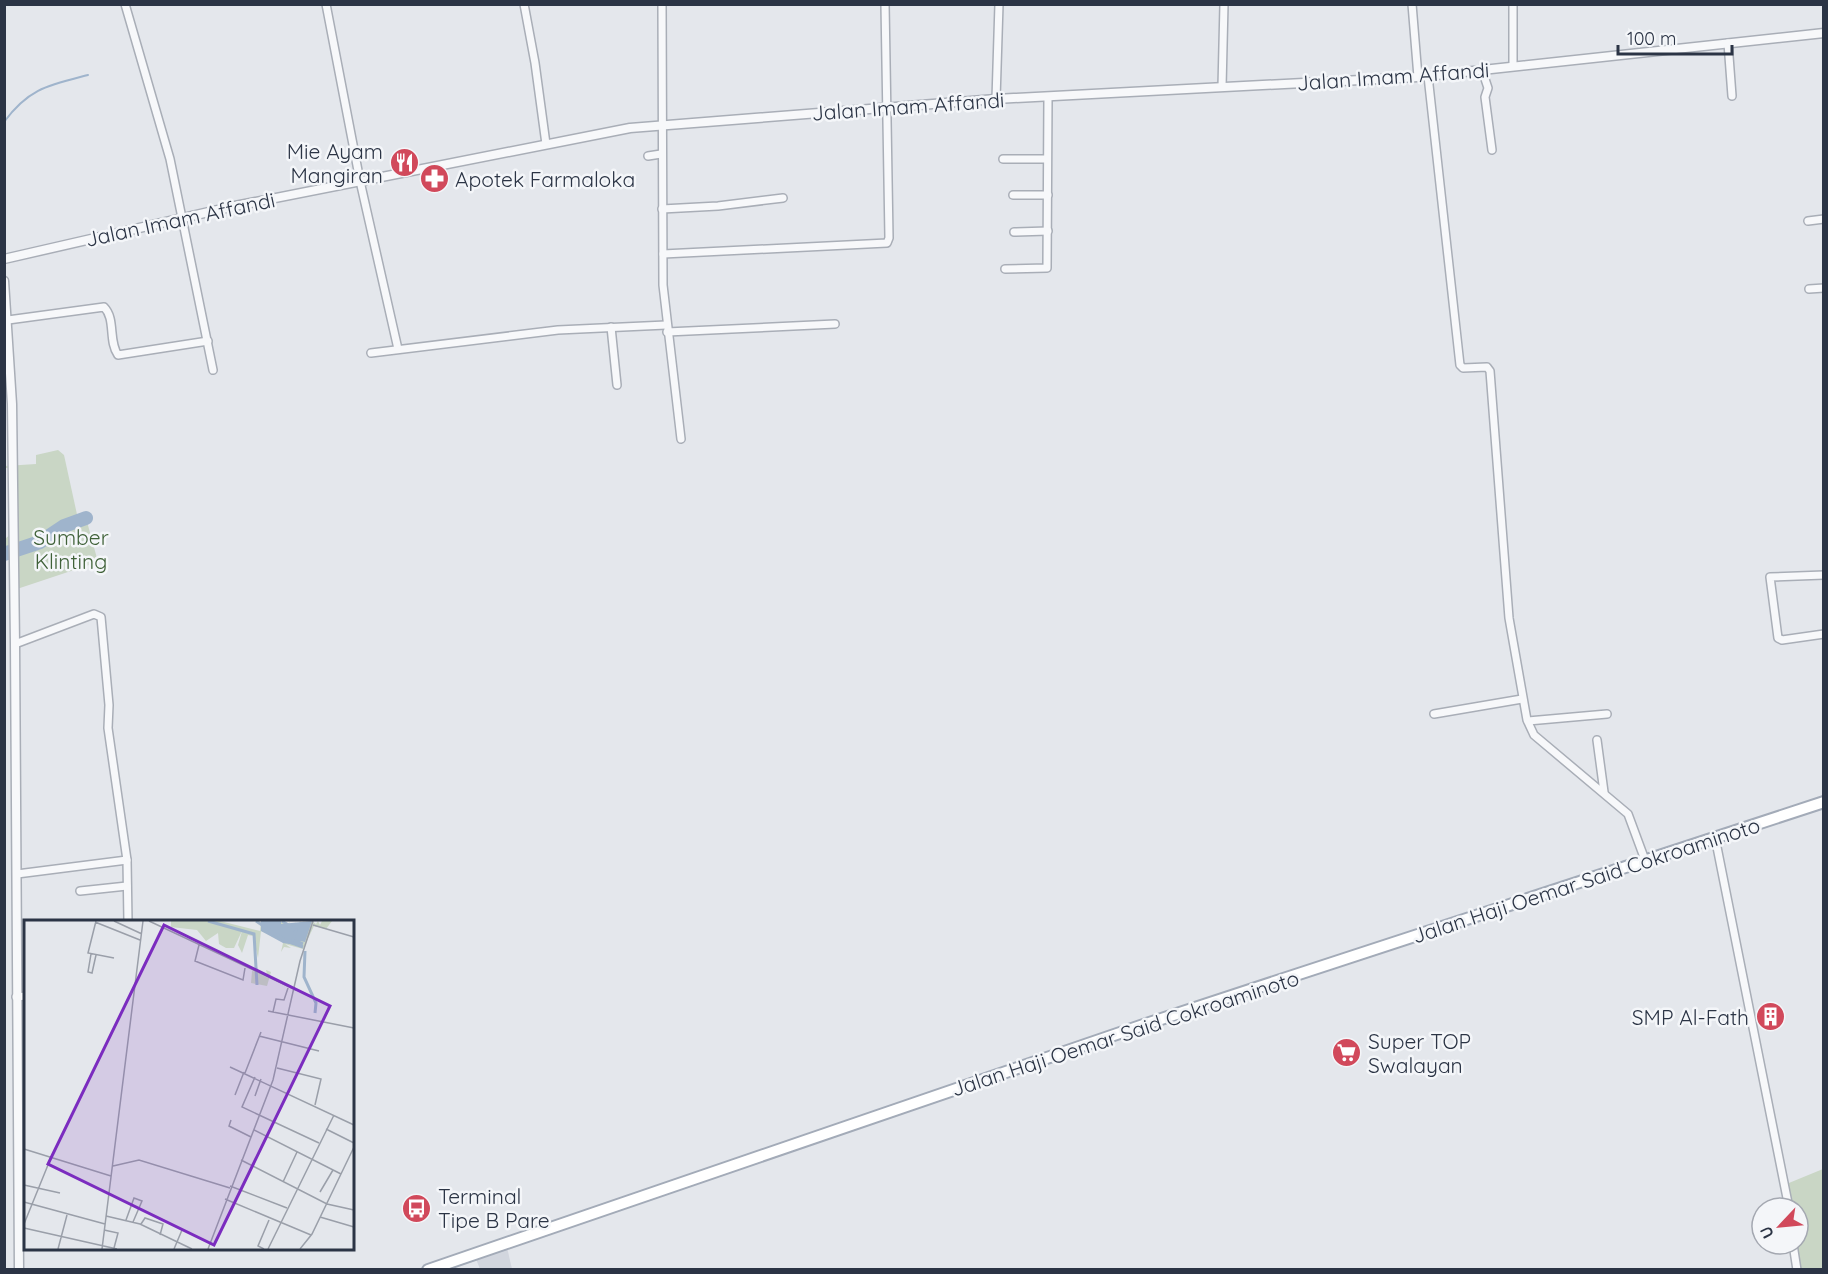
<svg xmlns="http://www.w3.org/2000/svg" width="1828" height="1274" font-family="Quicksand,sans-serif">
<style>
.built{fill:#d2d6de}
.green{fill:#c9d6c5}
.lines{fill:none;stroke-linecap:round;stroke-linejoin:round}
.stream{stroke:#9fb4cc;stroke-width:2}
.river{stroke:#9fb4cc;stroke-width:14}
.minor-casing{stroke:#a9aeb7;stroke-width:10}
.tertiary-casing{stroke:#a9aeb7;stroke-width:11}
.primary-casing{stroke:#a3abb8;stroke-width:14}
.minor{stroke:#f7f8fa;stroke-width:7}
.tertiary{stroke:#f7f8fa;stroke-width:8}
.primary{stroke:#fff;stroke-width:10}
.labels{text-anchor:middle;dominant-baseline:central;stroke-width:5;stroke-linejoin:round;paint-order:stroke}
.street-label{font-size:21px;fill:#2b3445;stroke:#f4f6f9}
.poi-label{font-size:21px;fill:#2b3445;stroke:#f4f6f9;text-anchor:start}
.park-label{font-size:21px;fill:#3f6138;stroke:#f4f6f9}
.inset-river{fill:none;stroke:#9fb4cc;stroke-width:3}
.inset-road{fill:none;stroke:#9a9fa9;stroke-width:1.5}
.view{fill:#7b2cbf;fill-opacity:0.15;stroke:#7b2cbf;stroke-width:3}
.inset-edge{fill:none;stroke:#2b3445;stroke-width:3}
</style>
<rect width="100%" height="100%" fill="#e4e7ec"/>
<polygon class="built" points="506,1243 512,1269 480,1269 474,1254"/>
<g class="green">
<polygon points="58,450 64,455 78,519 86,518 98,562 14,590 11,550 5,554 5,539 13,532 12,468 5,468 5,466 36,464 36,455"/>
<polygon points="1823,1169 1823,1269 1797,1269 1793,1244 1798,1244 1798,1208 1789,1208 1784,1185"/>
</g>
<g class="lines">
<path class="stream" d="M4,122C29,88 49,85 88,75"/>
<polyline class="river" points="4,554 40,542 64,526 86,518"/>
<defs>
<g id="minor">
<polyline points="125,4 170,159 213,370"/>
<polyline points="326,4 360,181 398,349"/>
<polyline points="524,4 535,63 546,144"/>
<polyline points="662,4 663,285 681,439"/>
<polyline points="1412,4 1418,77"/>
<polyline points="1513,4 1513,66"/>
<polyline points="1728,43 1732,96"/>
<polyline points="1482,70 1488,88 1485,97 1492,150"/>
<polyline points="1428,76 1460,365 1463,368 1487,367 1490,371 1509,618 1527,720 1534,735 1628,814 1645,860"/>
<polyline points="1222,87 1224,4"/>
<polyline points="996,99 999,4"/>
<polyline points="648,156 661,154"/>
<polyline points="1003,159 1047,159"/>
<polyline points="1013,195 1048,195"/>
<polyline points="662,209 718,206 783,198"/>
<polyline points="1808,221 1824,219"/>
<polyline points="1014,232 1048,231"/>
<polyline points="663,254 887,243 889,238 885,4"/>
<polyline points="1005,269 1047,268 1048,97"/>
<polyline points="1809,289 1824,288"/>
<path d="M8,320L104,307C116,319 108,341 118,355L208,341"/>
<polyline points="611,327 617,385"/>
<polyline points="667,332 835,324"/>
<polyline points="371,353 558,330 666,325"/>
<polyline points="1824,575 1770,577 1778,638 1782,640 1824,634"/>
<polyline points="15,644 94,614 101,617 109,705 108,728 127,860 128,922"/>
<polyline points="1434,714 1522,699"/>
<polyline points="1528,721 1607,714"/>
<polyline points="1597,740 1604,792"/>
<polyline points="1715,837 1789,1208"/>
<polyline points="17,874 127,860"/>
<polyline points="80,891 127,886"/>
<polyline points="16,997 26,996"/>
<polyline points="1793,1244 1797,1270"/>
</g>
<g id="tertiary">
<polyline points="4,259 235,206 630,128 996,99 1418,77 1824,33"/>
<polyline points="4,281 12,404 15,644 19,1270"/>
</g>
<polyline id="primary" points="428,1270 1149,1023 1824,802"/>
</defs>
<use href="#minor" class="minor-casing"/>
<use href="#tertiary" class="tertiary-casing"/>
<use href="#primary" class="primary-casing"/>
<use href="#minor" class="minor"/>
<use href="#tertiary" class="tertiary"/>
<use href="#primary" class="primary"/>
</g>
<defs>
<symbol id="restaurant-disc" viewBox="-11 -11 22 22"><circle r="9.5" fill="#d1495b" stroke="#f4f6f9"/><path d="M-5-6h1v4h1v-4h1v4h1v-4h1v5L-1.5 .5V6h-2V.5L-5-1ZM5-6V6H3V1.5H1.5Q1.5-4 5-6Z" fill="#fff"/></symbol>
<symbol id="pharmacy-disc" viewBox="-11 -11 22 22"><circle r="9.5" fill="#d1495b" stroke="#f4f6f9"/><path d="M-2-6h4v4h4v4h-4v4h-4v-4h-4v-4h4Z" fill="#fff"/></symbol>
<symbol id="building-disc" viewBox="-11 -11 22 22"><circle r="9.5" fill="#d1495b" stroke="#f4f6f9"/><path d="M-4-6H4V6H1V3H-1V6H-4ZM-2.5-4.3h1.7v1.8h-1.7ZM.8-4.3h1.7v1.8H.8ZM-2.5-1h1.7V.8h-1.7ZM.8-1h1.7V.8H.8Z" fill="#fff"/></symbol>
<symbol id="supermarket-disc" viewBox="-11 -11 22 22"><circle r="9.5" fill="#d1495b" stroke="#f4f6f9"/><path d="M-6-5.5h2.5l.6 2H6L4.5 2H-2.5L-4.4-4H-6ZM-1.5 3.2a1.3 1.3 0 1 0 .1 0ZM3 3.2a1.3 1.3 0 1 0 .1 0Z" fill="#fff"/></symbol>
<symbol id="bus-disc" viewBox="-11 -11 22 22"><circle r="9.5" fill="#d1495b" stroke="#f4f6f9"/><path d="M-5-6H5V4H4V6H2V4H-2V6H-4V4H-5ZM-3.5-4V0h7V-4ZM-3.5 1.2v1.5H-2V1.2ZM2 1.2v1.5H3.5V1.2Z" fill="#fff"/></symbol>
</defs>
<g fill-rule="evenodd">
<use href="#restaurant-disc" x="388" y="146" width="33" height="33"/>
<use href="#pharmacy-disc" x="418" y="162" width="33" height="33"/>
<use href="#building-disc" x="1754" y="1000" width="33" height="33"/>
<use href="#supermarket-disc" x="1330" y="1036" width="33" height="33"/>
<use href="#bus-disc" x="400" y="1192" width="33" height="33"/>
</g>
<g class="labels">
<g class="street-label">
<text transform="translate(1393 76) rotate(-4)">Jalan Imam Affandi</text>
<text transform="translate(908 106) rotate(-4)">Jalan Imam Affandi</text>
<text transform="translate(180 219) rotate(-12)">Jalan Imam Affandi</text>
<text transform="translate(1586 880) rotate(-18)">Jalan Haji Oemar Said Cokroaminoto</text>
<text transform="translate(1125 1033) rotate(-18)">Jalan Haji Oemar Said Cokroaminoto</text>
</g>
<g class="poi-label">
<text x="383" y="151" text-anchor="end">Mie Ayam<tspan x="383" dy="24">Mangiran</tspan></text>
<text x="455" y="179">Apotek Farmaloka</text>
<text x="1749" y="1017" text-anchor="end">SMP Al-Fath</text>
<text x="1368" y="1041">Super TOP<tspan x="1368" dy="24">Swalayan</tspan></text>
<text x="438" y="1196">Terminal<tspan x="438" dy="24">Tipe B Pare</tspan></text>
</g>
<g class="park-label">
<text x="71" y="537">Sumber<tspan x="71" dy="24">Klinting</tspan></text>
</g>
</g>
<g transform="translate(24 920)">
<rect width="330" height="330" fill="#e4e7ec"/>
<path d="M147,1H196L236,11L237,1L242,4L244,1L248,8L250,1L253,5L255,1L251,11L257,1L264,5L266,1L265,5L269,6L272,1L269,8L273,9L276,1L278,5L280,1L281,7L283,1L282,7L288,1L292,4L294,1L296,5L298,1H308L302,9L290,6L279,29L261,24L267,28L260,27L257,32L259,23L261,22L237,11L234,38L229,16L224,15L218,33L214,25L218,11L210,28H202L195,24L194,13L182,21L173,10L147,7ZM232,45L236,54L244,58L242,50L247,52L243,66L227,63L228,51L234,52Z" fill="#c9d6c5"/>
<path d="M257,1V4L288,1L281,22L276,21L279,26L259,23L237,11V1Z" fill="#9fb4cc"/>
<path class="inset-river" d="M184,1L230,14L233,65M232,1L262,21L279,27M258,1L272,10L269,20L279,24M281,31L280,57L292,83L291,93"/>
<path class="inset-road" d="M72,1L64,33L90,38M90,1L118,14M125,1L272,70M71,2L116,20M289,5L330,17M175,25L171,41L219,60L221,48M67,34L64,52L68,53L72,35M244,91L330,108M249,92L252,79L260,80L264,68M235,116L295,131M206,147L330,205M253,148L297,159L291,185M221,153L237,112M231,157L218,187L295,223M211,175L220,152M231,176L237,159M207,200L205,206L227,217M302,209L330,223M230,210L317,254M0,229L87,256M217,240L303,284L330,290M89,246L115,240L206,268M259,262L273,232M0,265L36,273M206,266L263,288M296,272L309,250M201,279L287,315M0,282L81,304M82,296L116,304L168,329M296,297L330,307M102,300L110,278L118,281L109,302M0,304L26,240M117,304L121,298L139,304L136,315M0,308L93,329M80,310L94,313L90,328M34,329L43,295M78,329L119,1M150,329L158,310M184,329L249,160L276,41L289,1M240,329L234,326L245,300M244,329L310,195M276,329L288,314L330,227"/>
<path class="view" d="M140,5L306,86L190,325L24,244Z"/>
<rect width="330" height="330" class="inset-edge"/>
</g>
<rect width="1828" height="1274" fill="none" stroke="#2b3445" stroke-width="12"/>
<g transform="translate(1780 1226) rotate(244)"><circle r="28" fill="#f4f6f9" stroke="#a4a8b1" stroke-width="1.5"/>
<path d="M0-4.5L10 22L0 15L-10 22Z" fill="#d1495b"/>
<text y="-9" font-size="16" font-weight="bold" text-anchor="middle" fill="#2b3445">U</text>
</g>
<path d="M1618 45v9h114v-9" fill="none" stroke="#2b3445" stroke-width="3"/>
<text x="1627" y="45" font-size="18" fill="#2b3445" stroke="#f4f6f9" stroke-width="4.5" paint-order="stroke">100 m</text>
</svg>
